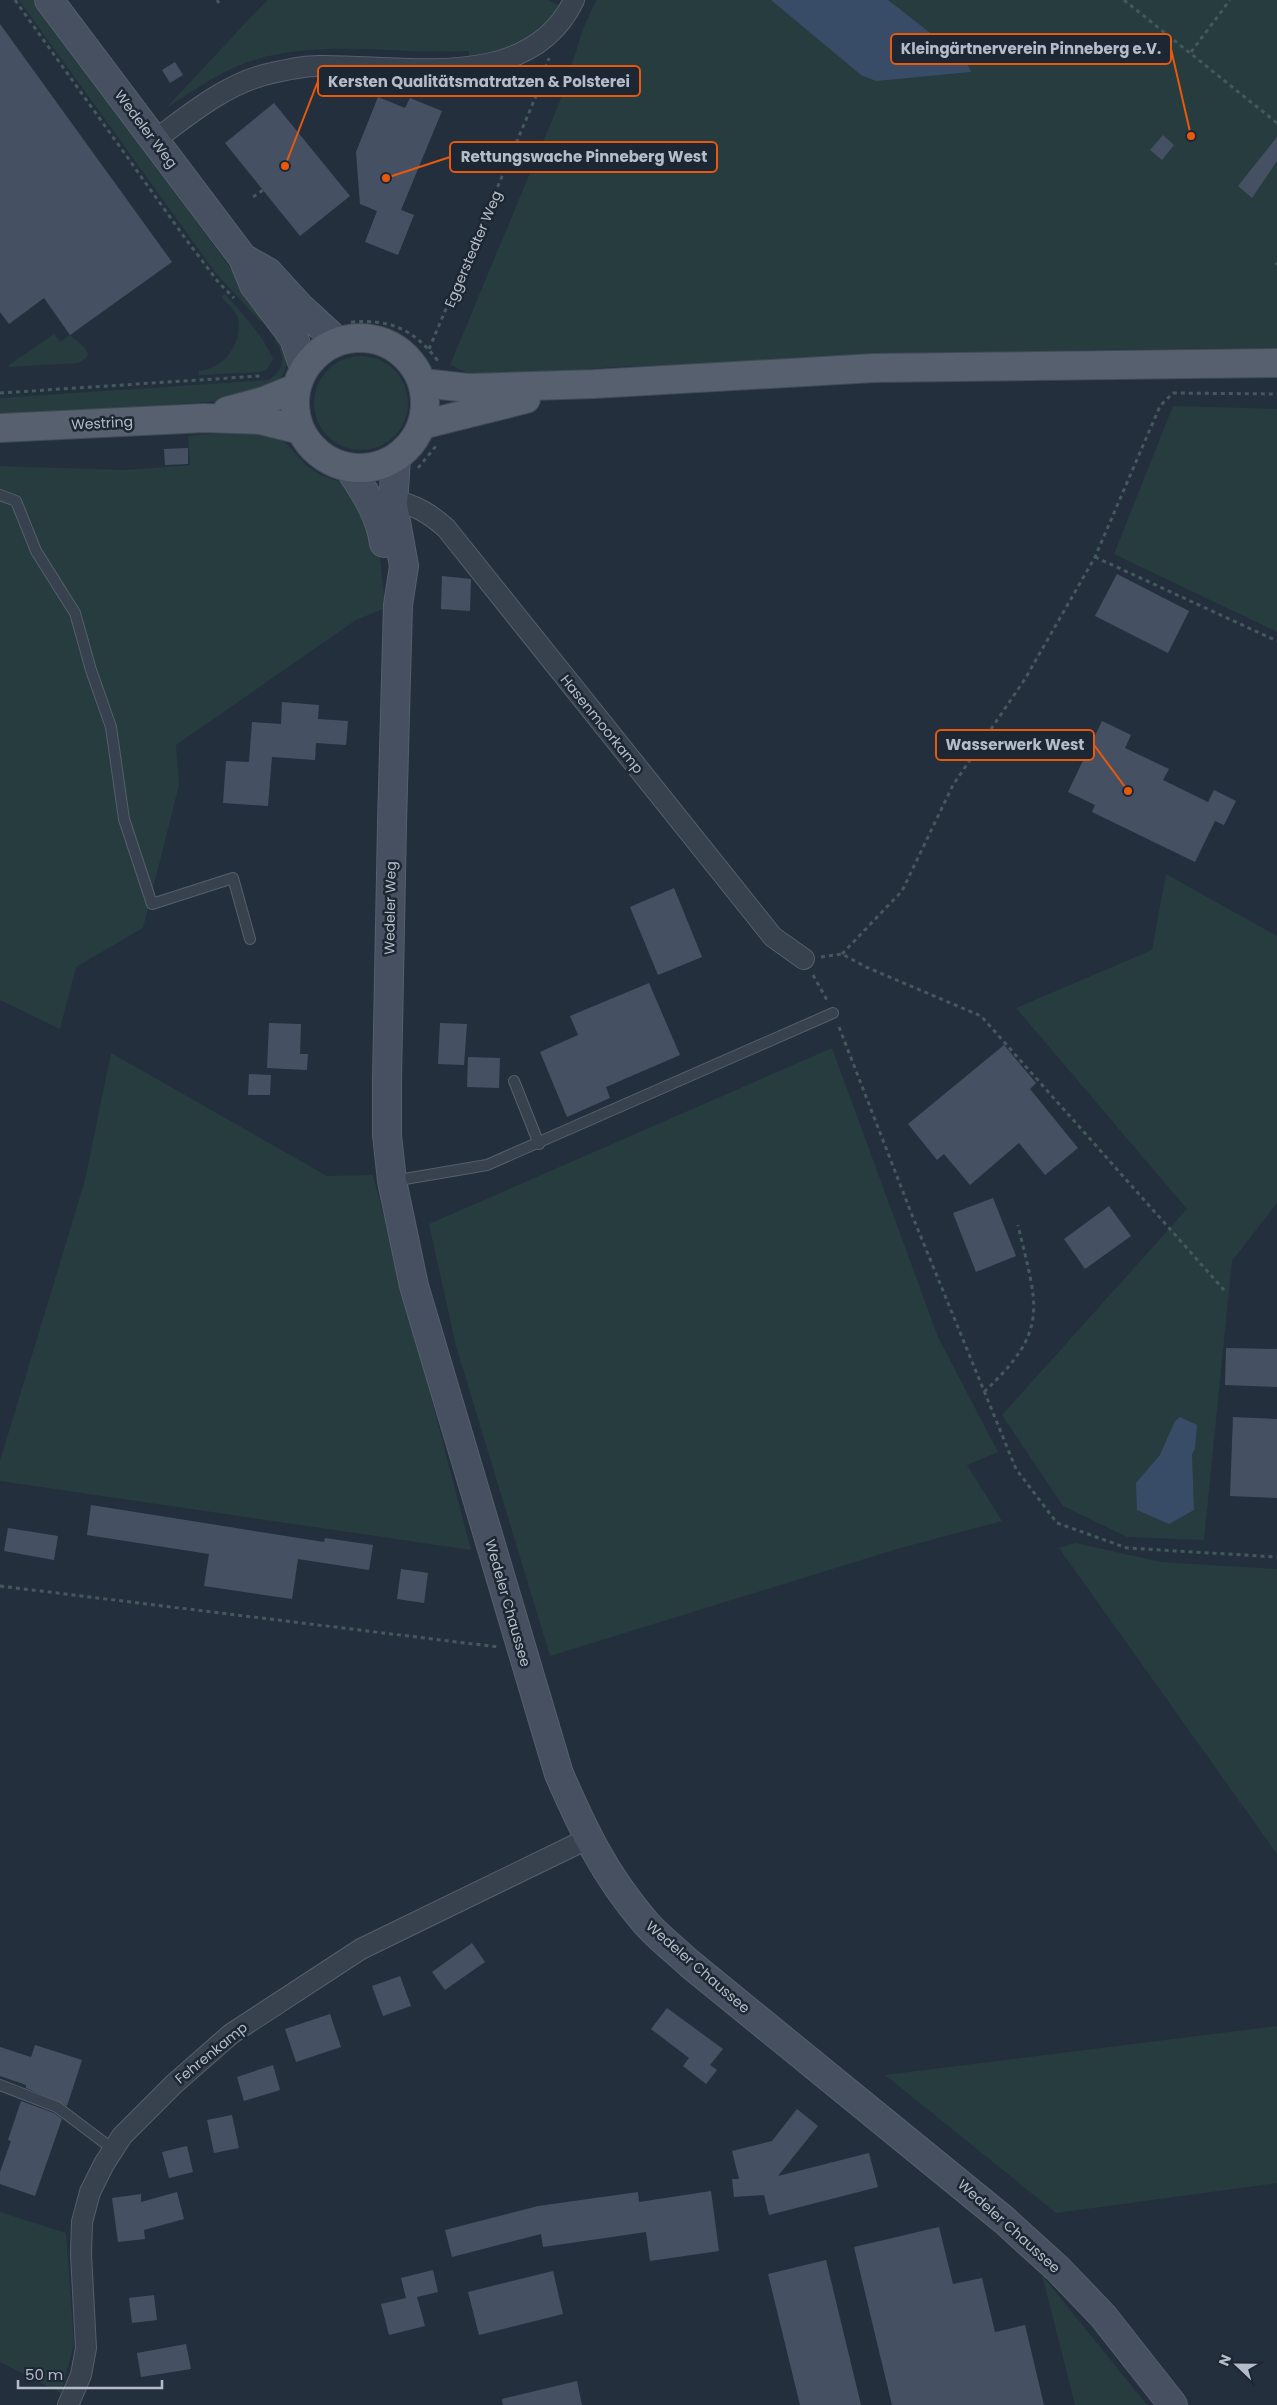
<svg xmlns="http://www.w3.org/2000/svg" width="1277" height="2405" font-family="Poppins,sans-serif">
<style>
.green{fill:#263c3f}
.water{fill:#394c67}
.building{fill:#455162}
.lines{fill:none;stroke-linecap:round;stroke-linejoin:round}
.service-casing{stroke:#565f6c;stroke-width:12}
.minor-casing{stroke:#565f6c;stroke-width:22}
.secondary-casing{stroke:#565f6c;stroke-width:30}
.primary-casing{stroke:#414a57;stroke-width:30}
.path{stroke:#44595c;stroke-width:3;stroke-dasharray:4 4;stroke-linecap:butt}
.service{stroke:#38414e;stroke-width:10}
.minor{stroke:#38414e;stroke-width:20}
.secondary{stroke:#465061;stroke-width:28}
.primary{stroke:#56606e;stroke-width:28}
.labels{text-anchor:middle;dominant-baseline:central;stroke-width:5;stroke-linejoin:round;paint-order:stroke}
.street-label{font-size:14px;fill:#b4bcc9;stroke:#1d2633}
.leader{fill:none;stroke:#e8590c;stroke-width:2}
.callout-dot{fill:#e8590c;stroke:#1d2633;stroke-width:2}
.callout{fill:#1d2633;stroke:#e8590c;stroke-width:2}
.callout-label{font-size:15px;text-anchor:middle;font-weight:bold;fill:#b4bcc9}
</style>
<rect width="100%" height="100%" fill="#242f3e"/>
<g class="green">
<polygon points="19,0 35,0 269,321 266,323 259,320 215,272"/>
<path d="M267,0H548L560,6C557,12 554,21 549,26C531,42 492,53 469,57V51C391,55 305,35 231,69C209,79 187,95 166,108Z"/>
<polygon points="596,0 1277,0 1277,348 1089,350 874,358 682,369 630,366 477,377 450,365 562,96 583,29"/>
<path d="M224,293C242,313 262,334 273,359L267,370L260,372L199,375V371C223,369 243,344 238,319C237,312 226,303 222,297Z"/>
<polygon points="54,334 60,342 70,335 85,348 88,354 86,358 78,363 9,367 9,365"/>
<path d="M276,335L282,341L288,361L283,375L271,388L222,401L0,417V398L268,380C286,370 285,356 275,340Z"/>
<circle cx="361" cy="403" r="47"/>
<polygon points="1173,406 1277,409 1277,632 1114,554"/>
<polygon points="244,431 278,438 287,444 307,466 321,475 344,483 378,539 384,596 383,609 356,620 176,745 179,785 143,928 76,967 60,1029 0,1000 0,466 126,470 190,465 188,436"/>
<polygon points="1166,874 1277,936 1277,1203 1232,1261 1204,1540 1127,1537 1063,1506 1002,1415 1187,1209 1016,1008 1152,950"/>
<polygon points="832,1048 938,1337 998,1452 967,1465 1002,1521 897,1549 550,1656 456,1346 429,1224"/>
<polygon points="111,1053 327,1176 373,1175 471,1550 0,1481 0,1461 85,1180"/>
<polygon points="1076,1543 1161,1562 1277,1569 1277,1854 1059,1548"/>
<polygon points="1277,2026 1277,2183 1056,2213 885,2075"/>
<polygon points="0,2212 66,2233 74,2344 61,2393 0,2362"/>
<polygon points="1042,2275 1147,2405 1075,2405"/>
</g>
<g class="water">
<polygon points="771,0 888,0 966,61 971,72 876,81 861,75"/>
<polygon points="1180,1417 1197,1425 1195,1448 1192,1454 1194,1510 1169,1524 1137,1510 1136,1483 1160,1455 1175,1421"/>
</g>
<g class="building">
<polygon points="0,24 172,262 70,335 44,298 9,324 0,312"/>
<polygon points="175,62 183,75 170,83 162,70"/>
<polygon points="378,97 405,108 410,98 442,111 401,210 414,215 398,255 365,242 377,211 360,204 356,152"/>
<polygon points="274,103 350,196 300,236 225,143"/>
<polygon points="1163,135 1174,145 1162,160 1150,150"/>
<polygon points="1277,137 1277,161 1252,198 1238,186"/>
<polygon points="188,448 188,464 165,465 164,449"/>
<polygon points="1117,574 1189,611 1168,653 1095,616"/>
<polygon points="442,576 471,579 470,611 441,609"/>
<polygon points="282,702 319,705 318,719 348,721 346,745 316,743 315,760 272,757 268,806 223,803 226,761 249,762 252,722 281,724"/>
<polygon points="1102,721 1131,735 1125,748 1169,769 1163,780 1208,802 1214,790 1236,801 1224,825 1215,821 1195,862 1092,812 1095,805 1068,792"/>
<polygon points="674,888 702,957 658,975 630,907"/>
<polygon points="649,983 680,1055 606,1087 610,1098 567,1117 540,1052 578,1035 570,1016"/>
<polygon points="269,1023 301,1024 300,1054 308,1054 307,1070 267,1068"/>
<polygon points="440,1023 467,1024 464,1065 438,1064"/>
<polygon points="1004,1045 1036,1083 1030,1089 1078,1148 1045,1175 1019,1143 970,1185 944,1154 937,1160 908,1124"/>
<polygon points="468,1057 500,1058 499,1088 467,1087"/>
<polygon points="249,1074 271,1075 270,1095 248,1095"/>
<polygon points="993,1198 1016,1256 976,1272 953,1213"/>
<polygon points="1109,1206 1131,1236 1085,1269 1064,1239"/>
<polygon points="1226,1348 1277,1349 1277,1387 1225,1385"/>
<polygon points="1233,1417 1277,1419 1277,1498 1230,1496"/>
<polygon points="91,1505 324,1542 325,1538 373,1545 369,1570 298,1559 292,1599 204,1586 209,1554 87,1535"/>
<polygon points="8,1528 58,1536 54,1560 4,1551"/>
<polygon points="401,1569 428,1573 424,1603 397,1599"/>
<polygon points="472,1943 485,1962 445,1990 432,1972"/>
<polygon points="400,1976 411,2006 383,2016 372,1986"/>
<polygon points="667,2008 723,2049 710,2065 717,2070 706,2084 683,2066 689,2058 651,2029"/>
<polygon points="330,2014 341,2047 296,2062 285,2029"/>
<polygon points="35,2045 82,2060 67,2106 26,2088 26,2085 0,2076 0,2047 31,2057"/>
<polygon points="273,2065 280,2090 244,2101 237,2077"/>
<polygon points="21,2101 54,2113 62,2119 35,2196 0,2184 0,2172 11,2141 8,2140"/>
<polygon points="797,2109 818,2126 778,2176 869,2153 878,2187 769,2215 764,2195 734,2197 732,2179 739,2179 732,2151 772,2141"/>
<polygon points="232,2115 239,2148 214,2153 207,2120"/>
<polygon points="187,2146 193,2172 169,2178 162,2152"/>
<polygon points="711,2191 719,2251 650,2261 646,2232 543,2247 541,2234 452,2257 445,2230 538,2206 638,2192 639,2202"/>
<polygon points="177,2192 184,2219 144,2230 145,2239 118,2242 112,2198 141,2194 141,2202"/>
<polygon points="939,2227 953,2284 982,2278 995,2332 1025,2325 1044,2405 892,2405 854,2247"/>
<polygon points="826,2260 861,2405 800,2405 768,2274"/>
<polygon points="433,2270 438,2292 417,2297 425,2326 389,2335 381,2304 406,2298 401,2278"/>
<polygon points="553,2271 563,2314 479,2335 468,2292"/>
<polygon points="154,2295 157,2320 132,2323 129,2298"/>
<polygon points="186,2344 191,2369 141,2377 137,2353"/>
<polygon points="577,2381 582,2405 503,2405 502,2399"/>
</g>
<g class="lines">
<defs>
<g id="service">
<polyline points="0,495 16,501 36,551 75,613 91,670 111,727 124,819 152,904 233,878 250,939"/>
<polyline points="514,1081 539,1144"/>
<polyline points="393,1181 487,1165 833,1013"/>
<polyline points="0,2085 57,2107 114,2150"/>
</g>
<g id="minor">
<path d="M155,140C190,114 228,82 272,73C286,70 302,66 317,66C401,64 529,95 574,0"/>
<path d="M393,500C415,505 429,513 446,528L773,937L804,959"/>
<polyline points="68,2405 81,2375 86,2348 81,2254 82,2222 90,2192 104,2164 122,2136 174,2084 231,2034 361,1949 587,1839"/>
</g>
<g id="secondary">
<polyline points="49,0 243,258 254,285 294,338 304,368"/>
<polyline points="243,258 268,272 300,307 337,341"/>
<path d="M396,458L393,505L404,566L398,605L392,824L387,1080V1135L392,1181L414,1286L559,1774C584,1831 604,1874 645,1922C658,1937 675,1950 690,1964L1004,2220L1058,2269L1103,2316L1173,2405"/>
<path d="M349,468C365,492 380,514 384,543"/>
</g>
<g id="primary">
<circle cx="360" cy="403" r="65"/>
<polyline points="423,383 468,388 594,384 874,368 1277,363"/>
<polyline points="227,411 264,401 296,388"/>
<polyline points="422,425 526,399"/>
<polyline points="0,428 204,418 260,420 300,430"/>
</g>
</defs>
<use href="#service" class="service-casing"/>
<use href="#minor" class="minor-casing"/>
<use href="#secondary" class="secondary-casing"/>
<use href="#primary" class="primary-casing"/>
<g class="path">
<polyline points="15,0 185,238 219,283 234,298"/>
<polyline points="217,0 219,3"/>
<polyline points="1124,0 1277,123"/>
<polyline points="1191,52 1230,0"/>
<polyline points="253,197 263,190"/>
<polyline points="1276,265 1277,263"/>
<path d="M351,322C390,319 414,329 438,361"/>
<polyline points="429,349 536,96 549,58"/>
<polyline points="0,393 260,376"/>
<polyline points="418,468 436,446"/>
<polyline points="1095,557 1277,641"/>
<polyline points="842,954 902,891 953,785 1025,679 1095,557 1160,406 1173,393 1277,394"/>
<polyline points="821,957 842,954 866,967 981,1016 1224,1290"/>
<polyline points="813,975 827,1000"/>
<polyline points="839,1027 912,1215 1016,1469 1057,1523 1127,1548 1277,1557"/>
<path d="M984,1392C1051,1329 1037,1307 1018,1225"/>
<polyline points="0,1586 498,1647"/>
</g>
<use href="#service" class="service"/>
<use href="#minor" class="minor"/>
<use href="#secondary" class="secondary"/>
<use href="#primary" class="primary"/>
</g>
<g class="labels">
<g class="street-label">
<text transform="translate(146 129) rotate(53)">Wedeler Weg</text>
<text transform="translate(473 249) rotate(-67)">Eggerstedter Weg</text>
<text transform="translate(102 423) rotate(-3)">Westring</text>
<text transform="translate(602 724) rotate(51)">Hasenmoorkamp</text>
<text transform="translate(390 908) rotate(-89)">Wedeler Weg</text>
<text transform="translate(508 1603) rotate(74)">Wedeler Chaussee</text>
<text transform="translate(698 1967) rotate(41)">Wedeler Chaussee</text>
<text transform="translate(211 2053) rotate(-39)">Fehrenkamp</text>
<text transform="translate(1009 2226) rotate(42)">Wedeler Chaussee</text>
</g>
</g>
<path class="leader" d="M1191 136L1171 49M285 166L318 81M386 178L450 157M1128 791L1094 745"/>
<g class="callout-dot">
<circle cx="1191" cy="136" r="5"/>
<circle cx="285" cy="166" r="5"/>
<circle cx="386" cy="178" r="5"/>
<circle cx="1128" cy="791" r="5"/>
</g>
<g class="callout">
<rect x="891" y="34" width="280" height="30" rx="5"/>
<rect x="318" y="66" width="322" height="30" rx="5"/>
<rect x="450" y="142" width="267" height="30" rx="5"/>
<rect x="936" y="730" width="158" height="30" rx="5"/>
</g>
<g class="callout-label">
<text x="1031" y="54">Kleingärtnerverein Pinneberg e.V.</text>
<text x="479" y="87">Kersten Qualitätsmatratzen &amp; Polsterei</text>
<text x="584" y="162">Rettungswache Pinneberg West</text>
<text x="1015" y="750">Wasserwerk West</text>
</g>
<g transform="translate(1237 2365) rotate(292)" stroke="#1d2633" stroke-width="4" paint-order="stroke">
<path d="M0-4L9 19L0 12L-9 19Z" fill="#b4bcc9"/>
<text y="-8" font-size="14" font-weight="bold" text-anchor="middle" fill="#b4bcc9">N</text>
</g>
<path d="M18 2380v8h144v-8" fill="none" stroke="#b4bcc9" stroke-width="2.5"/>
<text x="25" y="2380" font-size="15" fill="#b4bcc9" stroke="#1d2633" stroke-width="4" paint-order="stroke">50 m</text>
</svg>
